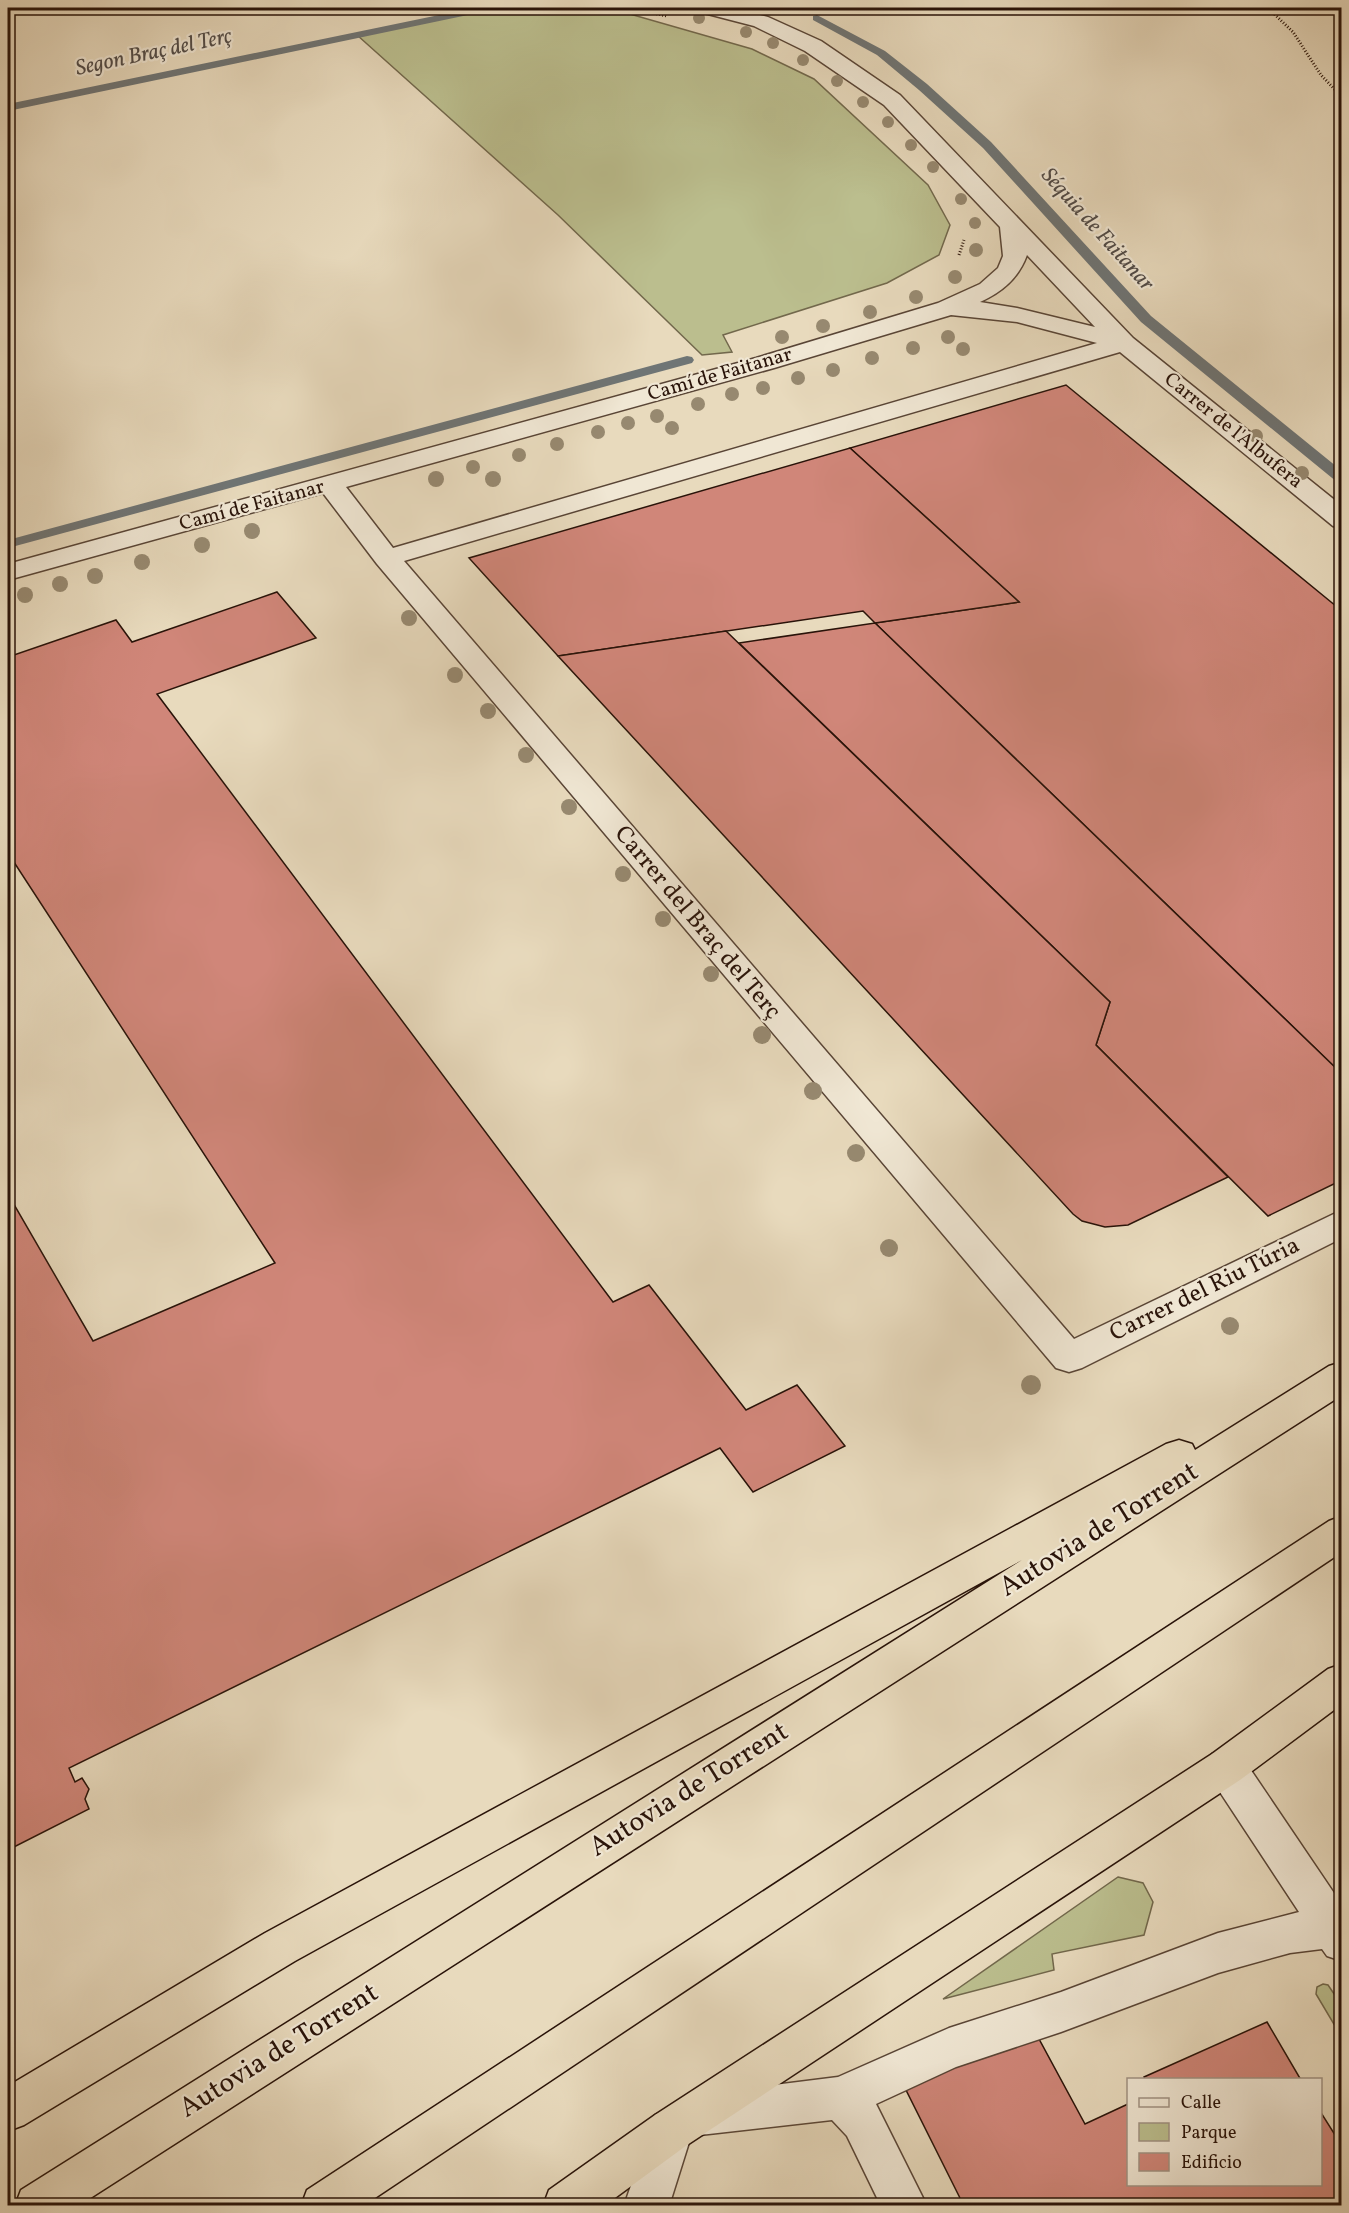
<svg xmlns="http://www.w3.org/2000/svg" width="1349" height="2213" font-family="Vollkorn,serif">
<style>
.green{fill:#bbbe8e;stroke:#72684c;stroke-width:1.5}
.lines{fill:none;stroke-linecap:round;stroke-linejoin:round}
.stream{fill:#6f7575;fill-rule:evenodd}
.building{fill:#d08679;stroke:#291309;stroke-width:1.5}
.minor-casing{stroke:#594536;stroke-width:3}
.highway-casing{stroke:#291309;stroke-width:3}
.path{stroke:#291309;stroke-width:3;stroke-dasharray:1 2;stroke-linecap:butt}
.minor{fill:#f0e7d4;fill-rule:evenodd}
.highway{fill:#e8dabd;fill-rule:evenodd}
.tree{fill:#978970}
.labels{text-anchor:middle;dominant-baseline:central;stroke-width:4.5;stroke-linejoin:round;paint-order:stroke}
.far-street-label{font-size:20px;fill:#291309;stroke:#f0e7d4}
.far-water-label{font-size:22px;font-style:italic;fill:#524c48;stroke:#f0e7d4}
.street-label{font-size:24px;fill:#291309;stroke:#f0e7d4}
.near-street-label{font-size:28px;fill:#291309;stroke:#f0e7d4}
</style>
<rect width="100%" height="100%" fill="#e8dabd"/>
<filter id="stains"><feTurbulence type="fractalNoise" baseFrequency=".00333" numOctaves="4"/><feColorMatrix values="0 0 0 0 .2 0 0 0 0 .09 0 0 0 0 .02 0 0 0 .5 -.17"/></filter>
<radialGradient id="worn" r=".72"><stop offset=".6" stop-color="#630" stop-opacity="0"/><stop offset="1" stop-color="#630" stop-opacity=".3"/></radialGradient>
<g class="green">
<polygon points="487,8 609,8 752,49 814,79 928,185 950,225 939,255 887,283 723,335 732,352 702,355 558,215 357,35"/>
<polygon points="1118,1877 1143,1883 1153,1902 1144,1935 1052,1954 1054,1970 943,1999"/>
<polygon points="1323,1984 1328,1985 1341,2004 1341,2036 1316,1994 1317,1987"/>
</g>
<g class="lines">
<g class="stream">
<polygon points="473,8 493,8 487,11 8,111 8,104"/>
<polygon points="787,8 800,8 801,9 795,12 788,10"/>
<polygon points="817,15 885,51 927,84 991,142 1151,316 1342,471 1342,483 1337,482 1141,322 983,148 919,90 877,55 813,20 813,16"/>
<polygon points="687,356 692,357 694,360 692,363 8,548 8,540"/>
</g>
</g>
<g class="building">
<polygon points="1066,385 1342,611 1342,1074 875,623 1019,602 850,448"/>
<polygon points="850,448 1019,602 875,623 863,611 558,656 469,558"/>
<polygon points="277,592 316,638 157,694 613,1302 649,1285 746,1410 797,1385 845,1446 753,1492 720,1448 69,1768 75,1782 82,1778 89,1789 85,1799 89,1809 8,1850 8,1194 93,1341 275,1263 8,853 8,657 116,620 132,642"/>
<polygon points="875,623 1342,1074 1342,1180 1268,1216 1096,1045 1110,1002 739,643"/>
<polygon points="726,631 1110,1002 1096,1045 1228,1177 1128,1225 1105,1227 1082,1221 1073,1214 558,656"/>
<polygon points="1267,2022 1301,2080 1145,2080 1144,2077"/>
<polygon points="1032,2026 1085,2124 1128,2104 1128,2184 1320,2184 1320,2111 1342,2146 1342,2206 964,2206 902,2082"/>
</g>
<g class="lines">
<defs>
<g id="minor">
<path d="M697,8H731L768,17L821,41L900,95L1133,338L1342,506V528L1333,526L1120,352L404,561L1074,1339L1342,1210V1238L1082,1368L1069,1372L1056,1368L377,564L323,493L8,580V564L756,358L938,303L980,284L998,268L1003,256L1000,227L884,105L805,51L754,26L700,12ZM1027,255L1095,327L1017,308L980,302C1002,292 1018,279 1027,255ZM951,315L1017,322L1097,343L393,548L346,487L774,368Z"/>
<polygon points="1226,1749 1240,1754 1342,1905 1342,1961 1327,1956 1322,1949 1290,1953 1218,1973 1061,2032 956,2067 876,2104 927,2206 881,2206 847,2136 832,2120 691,2136 669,2206 624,2206 655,2115 671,2108 675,2110 678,2101 694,2095 838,2077 949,2028 1061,1992 1218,1933 1299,1912 1212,1780 1206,1767 1212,1754"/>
</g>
<g id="highway">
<polygon points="1342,1362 1342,1395 78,2206 15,2206 21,2190 1022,1560 295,1961 24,2125 8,2131 8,2086 265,1933 1166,1444 1179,1440 1192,1444 1195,1450 1329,1366"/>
<polygon points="1342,1516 1342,1552 363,2206 301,2206 307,2190 1329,1521"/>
<polygon points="1342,1664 1342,1704 1240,1780 687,2145 604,2206 543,2206 549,2190 655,2115 1212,1754 1328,1669"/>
</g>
</defs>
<use href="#minor" class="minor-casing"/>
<use href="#highway" class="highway-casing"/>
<g class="path">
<polyline points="630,8 667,16"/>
<polyline points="1268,8 1293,32 1321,75 1342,97"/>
<polyline points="959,255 964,240"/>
</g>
<use href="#minor" class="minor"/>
<use href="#highway" class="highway"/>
</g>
<g class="tree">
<circle cx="699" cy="18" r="6"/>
<circle cx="746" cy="32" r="6"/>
<circle cx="773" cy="43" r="6"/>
<circle cx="803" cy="60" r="6"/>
<circle cx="837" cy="81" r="6"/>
<circle cx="863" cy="102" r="6"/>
<circle cx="888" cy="122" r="6"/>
<circle cx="911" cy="145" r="6"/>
<circle cx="933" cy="167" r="6"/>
<circle cx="961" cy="199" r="6"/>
<circle cx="975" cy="223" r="6"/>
<circle cx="976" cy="250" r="7"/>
<circle cx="955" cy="277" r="7"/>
<circle cx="916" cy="297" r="7"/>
<circle cx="870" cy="312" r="7"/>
<circle cx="823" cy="326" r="7"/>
<circle cx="782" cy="337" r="7"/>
<circle cx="948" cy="337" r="7"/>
<circle cx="913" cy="348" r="7"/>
<circle cx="963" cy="349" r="7"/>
<circle cx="872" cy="358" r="7"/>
<circle cx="833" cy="370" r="7"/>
<circle cx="798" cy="378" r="7"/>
<circle cx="763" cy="388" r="7"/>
<circle cx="732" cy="394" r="7"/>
<circle cx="698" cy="404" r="7"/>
<circle cx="657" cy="416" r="7"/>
<circle cx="628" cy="423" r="7"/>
<circle cx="672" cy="428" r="7"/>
<circle cx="598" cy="432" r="7"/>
<circle cx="1256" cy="436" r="7"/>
<circle cx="557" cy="444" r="7"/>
<circle cx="519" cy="455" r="7"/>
<circle cx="473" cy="467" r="7"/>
<circle cx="1302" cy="473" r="7"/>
<circle cx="436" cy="479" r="8"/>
<circle cx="493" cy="479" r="8"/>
<circle cx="252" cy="531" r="8"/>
<circle cx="202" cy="545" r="8"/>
<circle cx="142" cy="562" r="8"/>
<circle cx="95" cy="576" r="8"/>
<circle cx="60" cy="584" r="8"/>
<circle cx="25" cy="595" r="8"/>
<circle cx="409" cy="618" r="8"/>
<circle cx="455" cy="675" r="8"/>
<circle cx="488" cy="711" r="8"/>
<circle cx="526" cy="755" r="8"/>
<circle cx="569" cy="807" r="8"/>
<circle cx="623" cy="874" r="8"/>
<circle cx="663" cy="919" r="8"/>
<circle cx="711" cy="974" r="8"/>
<circle cx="762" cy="1035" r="9"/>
<circle cx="813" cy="1091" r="9"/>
<circle cx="856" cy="1153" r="9"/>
<circle cx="889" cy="1248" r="9"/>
<circle cx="1230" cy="1326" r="9"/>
<circle cx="1031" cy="1385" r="10"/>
</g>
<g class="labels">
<g class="far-street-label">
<text transform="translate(720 375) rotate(-16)">Camí de Faitanar</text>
<text transform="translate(1233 431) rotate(39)">Carrer de l'Albufera</text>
<text transform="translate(252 506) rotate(-15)">Camí de Faitanar</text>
</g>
<g class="far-water-label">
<text transform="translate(154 53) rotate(-12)">Segon Braç del Terç</text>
<text transform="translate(1097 230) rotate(48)">Séquia de Faitanar</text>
</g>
<g class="street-label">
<text transform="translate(697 923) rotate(50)">Carrer del Braç del Terç</text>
<text transform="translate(1205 1290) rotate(-26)">Carrer del Riu Túria</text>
</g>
<g class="near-street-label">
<text transform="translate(1099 1530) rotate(-32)">Autovia de Torrent</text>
<text transform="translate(689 1790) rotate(-32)">Autovia de Torrent</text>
<text transform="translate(279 2051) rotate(-32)">Autovia de Torrent</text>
</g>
</g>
<rect width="1349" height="2213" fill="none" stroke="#e8dabd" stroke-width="30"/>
<rect x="9" y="9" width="1331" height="2195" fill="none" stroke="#291309" stroke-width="3"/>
<rect x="15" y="15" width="1319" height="2183" fill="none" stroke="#291309" stroke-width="1.5"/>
<rect x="1127" y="2078" width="195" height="108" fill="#f0e7d4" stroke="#a09283" stroke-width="1.5"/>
<rect x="1139" y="2098" width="30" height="9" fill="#f0e7d4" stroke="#a09283" stroke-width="1.5"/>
<text x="1181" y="2108" font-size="18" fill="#291309">Calle</text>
<rect x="1139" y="2123" width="30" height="18" fill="#bbbe8e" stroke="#a09283" stroke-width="1.5"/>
<text x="1181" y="2138" font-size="18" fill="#291309">Parque</text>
<rect x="1139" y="2153" width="30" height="18" fill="#d08679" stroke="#a09283" stroke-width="1.5"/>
<text x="1181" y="2168" font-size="18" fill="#291309">Edificio</text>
<rect width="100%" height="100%" filter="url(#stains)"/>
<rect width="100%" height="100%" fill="url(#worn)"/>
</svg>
